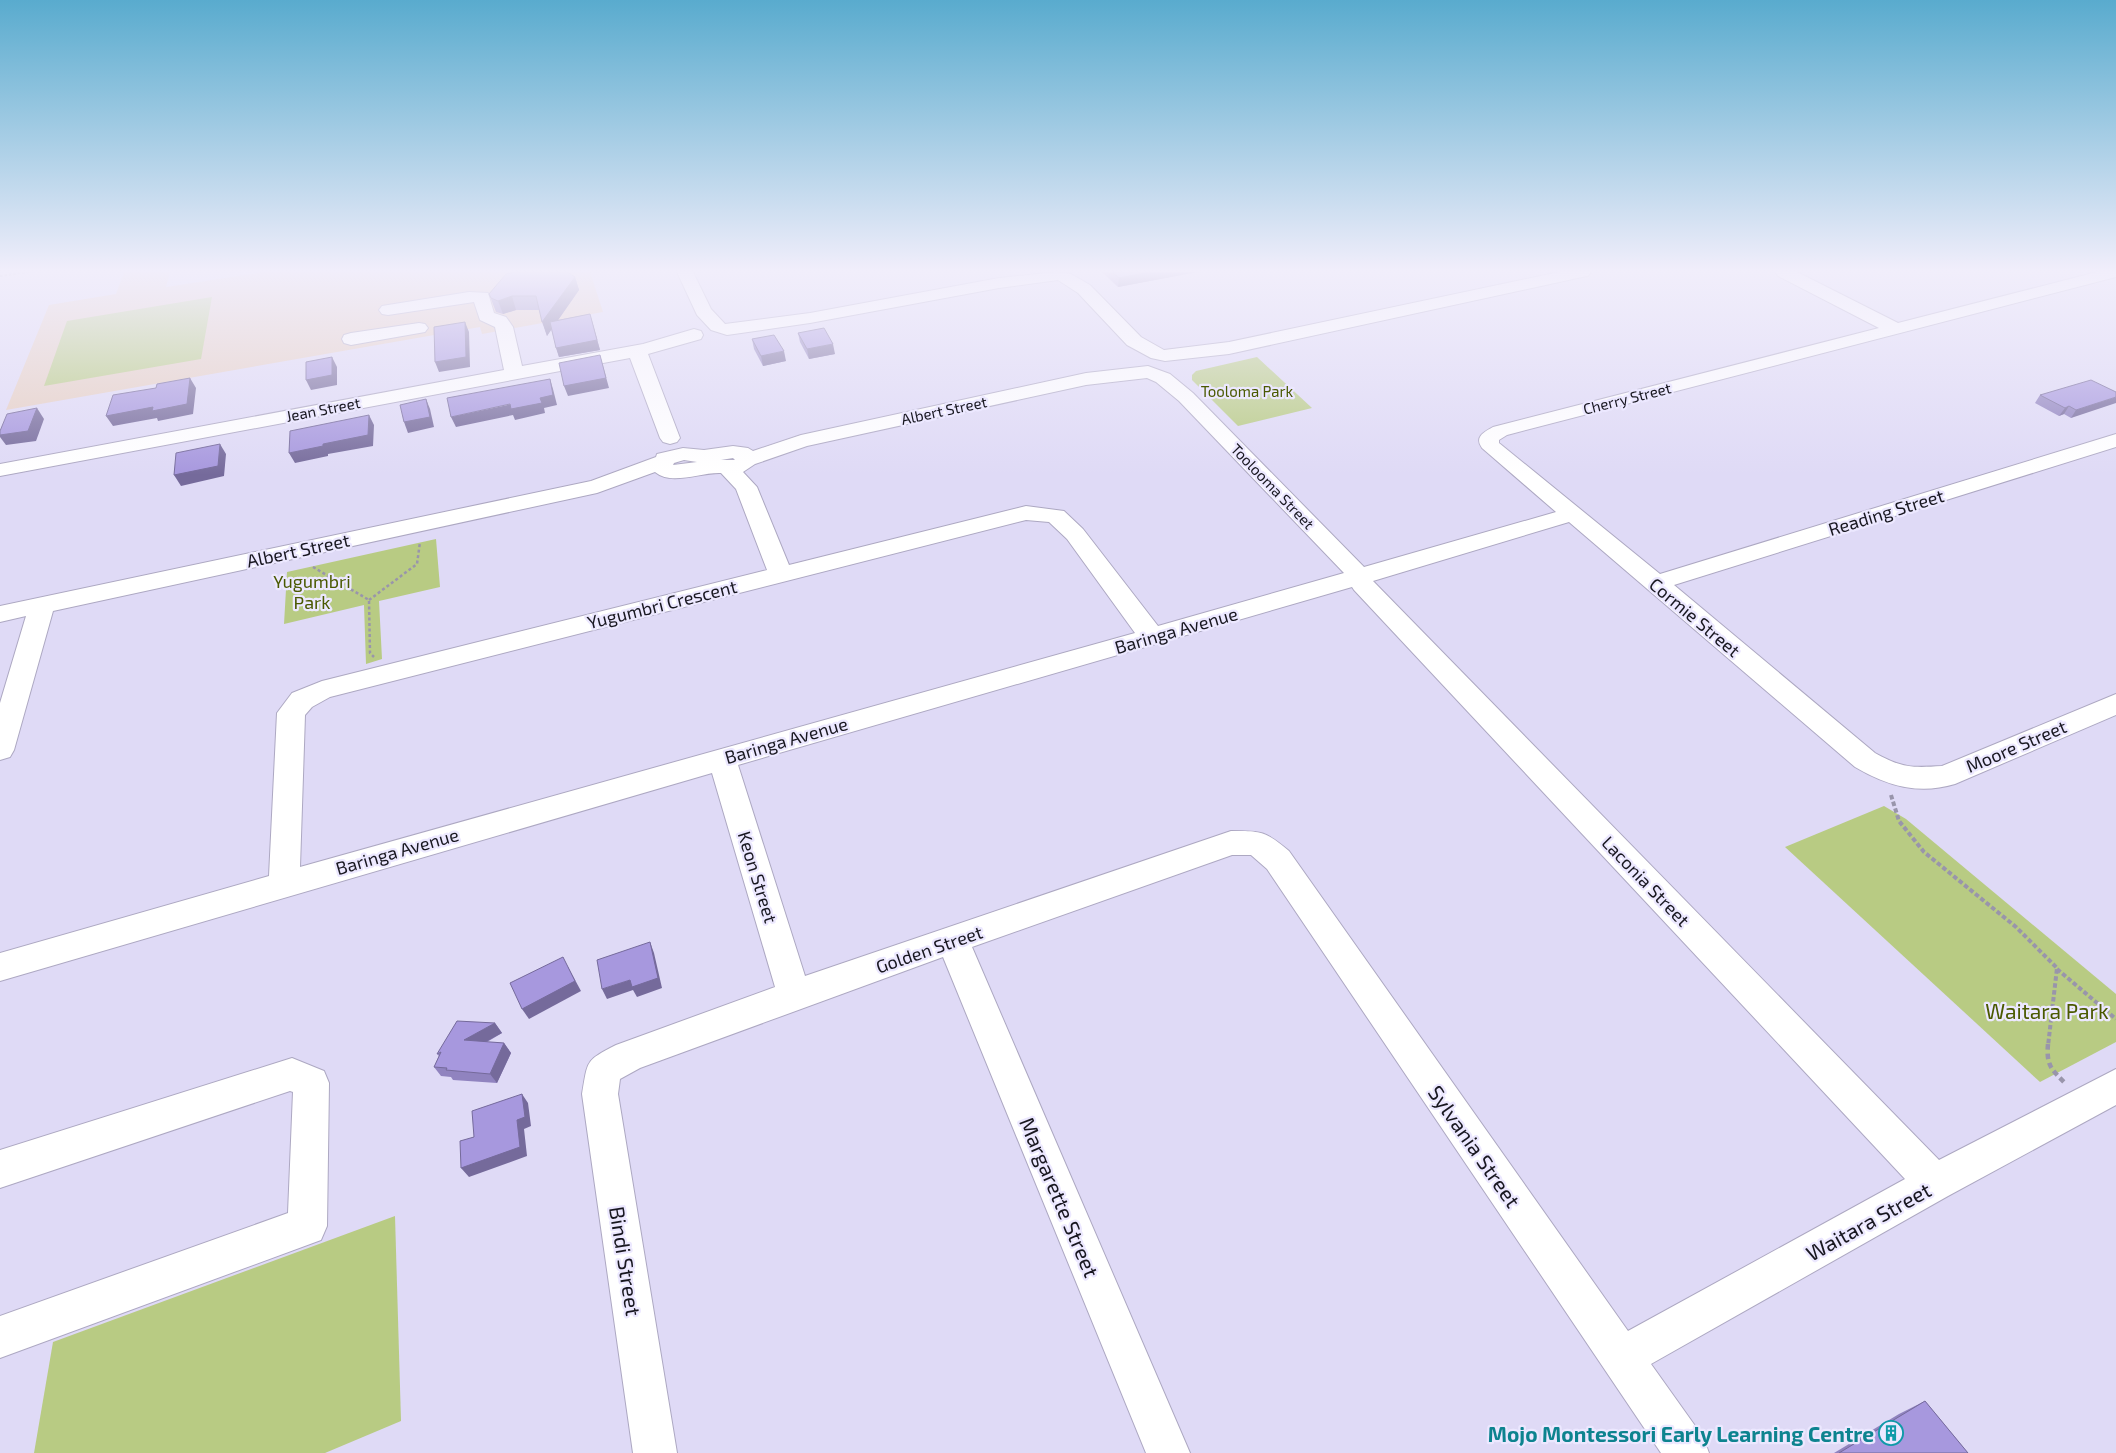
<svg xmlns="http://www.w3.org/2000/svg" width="2116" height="1453" font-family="'Exo 2',sans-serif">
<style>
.education{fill:#e6cfc3}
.green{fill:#b8cb83}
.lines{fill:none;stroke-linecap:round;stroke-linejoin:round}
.minor-casing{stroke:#ada8c2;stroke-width:2}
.path-far3{stroke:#9995ab;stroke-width:2;stroke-dasharray:2.5 2;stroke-linecap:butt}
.path-far2{stroke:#9995ab;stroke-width:2.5;stroke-dasharray:3 2.5;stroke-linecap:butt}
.path-far1{stroke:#9995ab;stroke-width:4;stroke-dasharray:4.5 2.5;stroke-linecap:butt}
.path{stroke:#9995ab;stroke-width:4.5;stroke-dasharray:5.5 4;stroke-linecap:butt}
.minor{fill:#fff;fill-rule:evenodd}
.wall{fill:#9083bf}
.shaded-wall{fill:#756a9b}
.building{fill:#a798de;stroke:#756a9b}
.labels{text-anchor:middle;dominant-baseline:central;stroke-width:4.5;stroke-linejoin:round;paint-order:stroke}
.far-park-label{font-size:15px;fill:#4a5900;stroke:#ece8ff}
.far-street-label{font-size:15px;fill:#181720;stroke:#ece8ff}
.street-label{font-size:18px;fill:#181720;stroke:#ece8ff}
.park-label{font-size:18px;fill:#4a5900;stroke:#ece8ff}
.near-park-label{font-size:21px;fill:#4a5900;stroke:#ece8ff}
.near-street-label{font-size:21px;fill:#181720;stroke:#ece8ff}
.near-culture-label{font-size:21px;font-weight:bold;fill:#0d838f;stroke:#ece8ff;text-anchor:end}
</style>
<rect width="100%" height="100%" fill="#dfdaf6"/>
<polygon class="education" points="124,272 170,272 166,287 264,272 590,272 603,312 482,334 480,327 6,410 49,305 116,294"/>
<g class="green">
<polygon points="212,297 201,359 44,386 67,321"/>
<polygon points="1257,357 1312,408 1238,426 1192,380 1192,375 1196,371"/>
<polygon points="436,539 440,587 379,601 382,659 366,664 364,605 284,624 287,572"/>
<polygon points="1884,806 1906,819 2116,994 2116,1042 2040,1082 1785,847"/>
<polygon points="395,1216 401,1421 325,1453 34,1453 53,1342"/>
</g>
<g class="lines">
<defs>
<g id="minor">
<polygon points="677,272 693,272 711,309 725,324 810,313 999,278 1057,272 1071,274 1090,285 1141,337 1164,350 1229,342 1559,272 1591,272 1588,276 1582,277 1229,354 1165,361 1151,358 1127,345 1078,293 1058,280 999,288 810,323 727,335 711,330 697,315"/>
<path d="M1776,272H1797L1898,323L2097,272H2116V277L1507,435L1499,440V443L1660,574L2116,434V447L1674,585L1875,753C1902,768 1912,768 1942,766L2116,694V715L1955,784C1919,795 1887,786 1855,767L1569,522L1373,581L1939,1160L2116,1069V1105L1948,1196L1651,1364L1703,1437L1709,1453H1661L1267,869L1251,855H1232L972,947L1190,1453H1146L943,957L640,1068L620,1079L618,1094L677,1453H633L582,1094C588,1060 585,1061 616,1045L775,987L712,773L0,981V953L269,876L277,713L292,693L322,681L767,570L736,489L721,473C700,472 672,486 655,472L597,493L53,611L14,750L10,757L0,760V703L26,616L0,622V606L591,481L656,457L657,454L683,448L704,450L733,446L748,448L753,451L801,435L1086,373L1148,366L1170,374L1193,393L1364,567L1556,512L1482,448C1474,437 1484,432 1493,427L1879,328L1778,276ZM1147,378L1156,382L1179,401L1344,573L1158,626L1083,529L1064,511L1026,506L789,565L757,487L743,472L755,464L807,446L1086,385ZM733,458L735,460H721ZM684,460L697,462L673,465L674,463ZM1026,520L1049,522L1067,539L1135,633L300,867L305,715L312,707L330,697ZM1352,587L1354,590L1905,1179L1628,1331L1289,851C1265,831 1262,831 1231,831L805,976L738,765Z"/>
<polygon points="469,292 488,293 494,313 506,317 513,327 522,366 643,344 694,329 701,331 703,335 701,339 648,354 680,438 677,442 670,444 663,442 660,438 630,358 0,476 0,464 504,370 495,327 480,320 474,302 388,315 382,314 379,310 382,306 388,305"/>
<polygon points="419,323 425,324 428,328 425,332 351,345 344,343 342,339 344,335 351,333"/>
<polygon points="292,1058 324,1071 329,1083 327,1226 321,1240 0,1358 0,1316 288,1213 293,1092 290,1091 0,1188 0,1150"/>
</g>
</defs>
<use href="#minor" class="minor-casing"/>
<polyline class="path-far3" points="0,276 29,272"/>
<g class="path-far2">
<polyline points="313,567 369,600 370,653 374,657"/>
<polyline points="369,600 417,564 420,542"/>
</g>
<g class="path-far1">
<polyline points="1891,795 1899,821 1924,852 2016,927 2057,968 2048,1046"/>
<polyline points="2057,969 2116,1019"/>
</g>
<path class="path" d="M2048,1044C2046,1066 2052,1070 2066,1084"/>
<use href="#minor" class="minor"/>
</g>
<g class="wall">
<polygon points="1102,272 1197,272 1118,287"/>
<polygon points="575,277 579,290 558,320 590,314 600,350 559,357 551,329 547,336 539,310 516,310 503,314 496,312 489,294"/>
<polygon points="798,333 835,354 809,359 800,342"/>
<polygon points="752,339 786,361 763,366 754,349"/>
<polygon points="2116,392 2071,418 2064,414 2059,416 2035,403 2040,395"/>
<polygon points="495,1023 502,1033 487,1042 504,1043 511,1053 497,1083 453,1080 451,1077 441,1076 434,1067 439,1056 437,1054"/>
<polygon points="1925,1401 1968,1453 1834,1453 1899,1414"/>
</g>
<g class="shaded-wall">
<polygon points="1150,272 1197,272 1118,287 1119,278"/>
<polygon points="575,277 579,290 547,336 542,322"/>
<polygon points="512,296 516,310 503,314 498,301"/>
<polygon points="590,314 600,350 559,357 556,348"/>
<polygon points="465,322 469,332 470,367 439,372 435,362"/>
<polygon points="833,344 835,354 809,359 807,349"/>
<polygon points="784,351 786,361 763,366 761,356"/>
<polygon points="600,355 609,388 568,396 564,386"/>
<polygon points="332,357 337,367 337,385 311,390 306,380"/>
<polygon points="190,378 196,388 193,414 158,421 157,418 113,426 106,416"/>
<polygon points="550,379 553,389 557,405 544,408 545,413 515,420 513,415 456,427 451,417 540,398"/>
<polygon points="2116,397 2116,403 2071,418 2076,410"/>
<polygon points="426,399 430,409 434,427 408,433 404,422"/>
<polygon points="2069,406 2064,414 2059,416 2065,408"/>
<polygon points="37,408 44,419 36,441 6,445 0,437 0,435"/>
<polygon points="369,415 374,425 373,446 328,454 328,456 295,463 289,453 323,444"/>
<polygon points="220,444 226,454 224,476 181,486 174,475"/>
<polygon points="650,942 654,953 662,988 637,997 633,990 607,999 602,989 630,980"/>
<polygon points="568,967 581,991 529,1019 522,1009"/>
<polygon points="495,1023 502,1033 471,1050 464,1040"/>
<polygon points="504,1043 511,1053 497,1083 490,1074"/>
<polygon points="522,1094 528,1103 531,1126 524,1129 527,1156 469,1177 461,1168"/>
</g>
<g class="building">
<polygon points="515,272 567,272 575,277 542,322 536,296 512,296 498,301 491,298 489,294 506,274"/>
<polygon points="1112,272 1150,272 1119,278"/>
<polygon points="590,314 597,340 556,348 550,322"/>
<polygon points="465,322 466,357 435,362 434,327"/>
<polygon points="824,328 833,344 807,349 798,333"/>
<polygon points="774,335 784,351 761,356 752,339"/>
<polygon points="600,355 606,378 564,386 559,363"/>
<polygon points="332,357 332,375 306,380 306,362"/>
<polygon points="190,378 187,404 152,411 153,407 106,416 113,395 156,388 157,384"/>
<polygon points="550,379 553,395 540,398 542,403 511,409 510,404 451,417 447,398"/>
<polygon points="2091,380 2116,392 2116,397 2076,410 2069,406 2065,408 2040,395"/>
<polygon points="426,399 430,417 404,422 400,405"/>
<polygon points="37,408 28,431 0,435 0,431 7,414"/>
<polygon points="369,415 368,435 323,444 323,446 289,453 290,431"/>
<polygon points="220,444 218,466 174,475 176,453"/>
<polygon points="650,942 658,978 632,987 630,980 602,989 597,960"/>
<polygon points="563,957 575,981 522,1009 510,983"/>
<polygon points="457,1021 495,1023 464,1040 504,1043 490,1074 446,1070 447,1068 434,1067 441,1052 437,1054"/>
<polygon points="522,1094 525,1117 517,1120 520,1147 461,1168 460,1141 474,1137 472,1111"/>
<polygon points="1925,1401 1968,1453 1839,1453"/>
</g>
<linearGradient id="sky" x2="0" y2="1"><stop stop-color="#59abce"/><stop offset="0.57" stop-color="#f1eefb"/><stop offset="1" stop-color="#f1eefb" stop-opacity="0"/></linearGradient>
<rect width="2116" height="475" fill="url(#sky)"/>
<defs>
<symbol id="building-ring" viewBox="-11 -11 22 22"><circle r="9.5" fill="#ece8ff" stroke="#0f9aa8" stroke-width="1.5"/><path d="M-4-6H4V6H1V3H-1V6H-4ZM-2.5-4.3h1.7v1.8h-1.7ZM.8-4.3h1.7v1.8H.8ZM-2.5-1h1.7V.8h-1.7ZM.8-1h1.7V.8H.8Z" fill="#0f9aa8"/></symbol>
</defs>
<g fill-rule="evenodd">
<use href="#building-ring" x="1877" y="1419" width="28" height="28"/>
</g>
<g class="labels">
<g class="far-park-label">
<text x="1247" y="391">Tooloma Park</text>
</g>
<g class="far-street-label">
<text transform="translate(1627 398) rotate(-14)">Cherry Street</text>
<text transform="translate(323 409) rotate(-11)">Jean Street</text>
<text transform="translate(944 410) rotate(-12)">Albert Street</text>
<text transform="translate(1273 486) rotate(46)">Toolooma Street</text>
</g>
<g class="street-label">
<text transform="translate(1886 512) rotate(-17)">Reading Street</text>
<text transform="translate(298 550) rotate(-12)">Albert Street</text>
<text transform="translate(662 604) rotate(-14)">Yugumbri Crescent</text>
<text transform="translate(1695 617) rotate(40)">Cormie Street</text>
<text transform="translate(1176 630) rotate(-16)">Baringa Avenue</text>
<text transform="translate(786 740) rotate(-16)">Baringa Avenue</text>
<text transform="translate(2016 746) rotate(-23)">Moore Street</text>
<text transform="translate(397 851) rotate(-16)">Baringa Avenue</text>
<text transform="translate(758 877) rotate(73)">Keon Street</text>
<text transform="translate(1646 881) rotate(46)">Laconia Street</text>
<text transform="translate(929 949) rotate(-19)">Golden Street</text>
</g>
<g class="park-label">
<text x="312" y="581">Yugumbri<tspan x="312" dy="21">Park</tspan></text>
</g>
<g class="near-park-label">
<text x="2047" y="1010">Waitara Park</text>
</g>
<g class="near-street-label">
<text transform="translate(1475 1146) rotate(55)">Sylvania Street</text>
<text transform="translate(1060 1197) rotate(67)">Margarette Street</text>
<text transform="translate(1868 1221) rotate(-29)">Waitara Street</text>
<text transform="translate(626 1261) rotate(81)">Bindi Street</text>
</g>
<g class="near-culture-label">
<text x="1874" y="1433">Mojo Montessori Early Learning Centre</text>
</g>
</g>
</svg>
